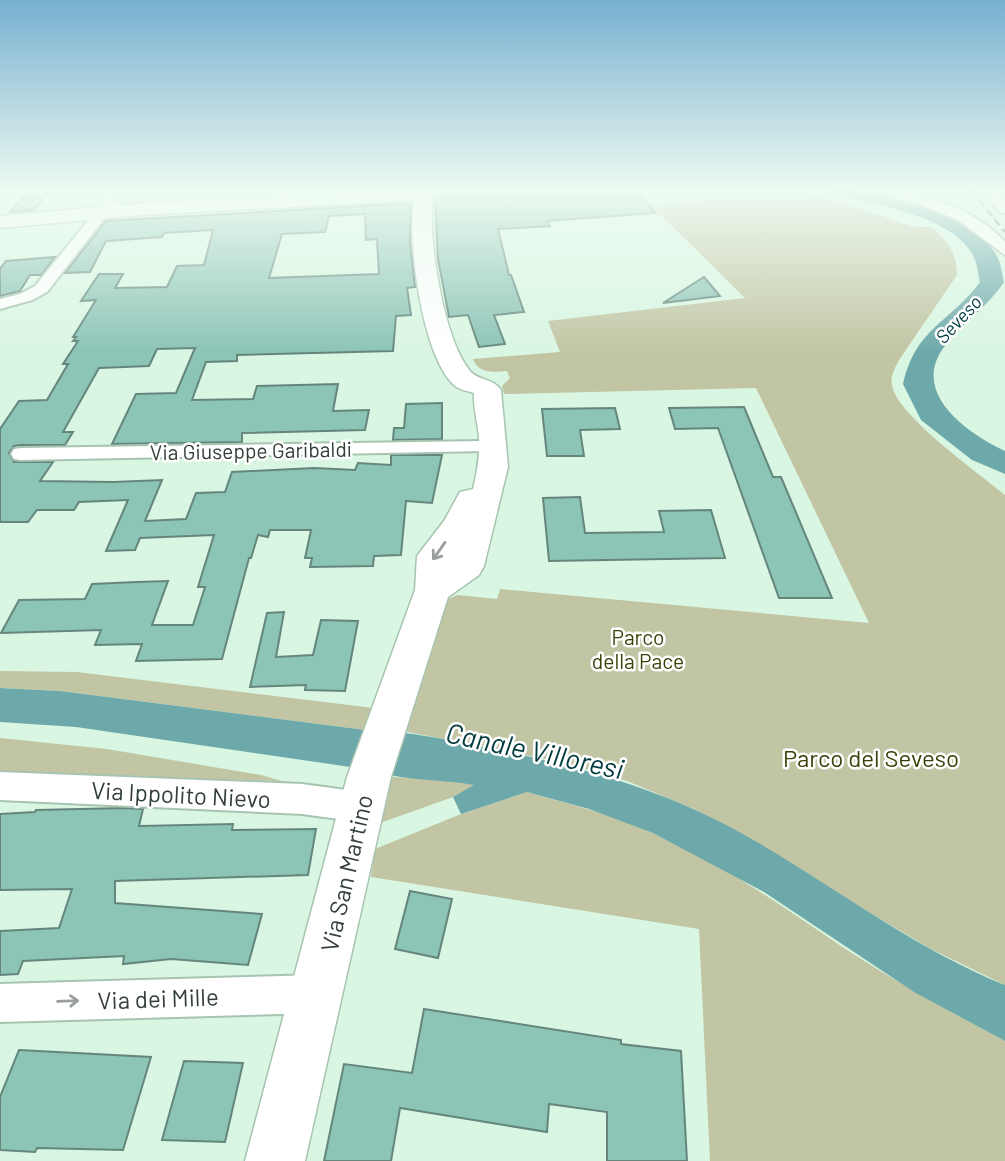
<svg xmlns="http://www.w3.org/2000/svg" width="1005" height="1161" font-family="Barlow,sans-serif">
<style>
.green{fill:#c1c5a3}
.water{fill:#6da9ab}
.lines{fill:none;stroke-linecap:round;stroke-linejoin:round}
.river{fill:#6da9ab;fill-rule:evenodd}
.building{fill:#8cc4b6;stroke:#64867d;stroke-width:2;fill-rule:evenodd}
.street-casing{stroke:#a7c4b0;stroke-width:4}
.secondary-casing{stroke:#a7c4b0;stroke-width:3}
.street{fill:#fff;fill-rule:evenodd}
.secondary{fill:#fff;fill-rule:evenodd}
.rail{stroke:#6f8175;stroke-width:2.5;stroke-dasharray:8 4.5;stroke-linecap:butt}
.oneway{stroke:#999f9b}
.labels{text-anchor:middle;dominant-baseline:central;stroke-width:5;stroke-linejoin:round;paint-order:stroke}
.far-water-label{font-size:19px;font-style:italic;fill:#003c3f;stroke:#fff}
.street-label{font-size:21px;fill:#333f37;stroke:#fff}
.park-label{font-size:21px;fill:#3d4008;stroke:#fff}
.near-park-label{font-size:24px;fill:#3d4008;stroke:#fff}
.near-street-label{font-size:24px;fill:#333f37;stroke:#fff}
.near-water-label{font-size:28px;font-style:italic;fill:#003c3f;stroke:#fff}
</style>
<rect width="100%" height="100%" fill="#d9f6e2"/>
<g class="green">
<path d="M691,190H792L842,203L914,227H931C948,241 957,253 957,275L899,360C895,368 890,376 892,385C896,415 980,474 1005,495V985L931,949L696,810L627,781L560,762L403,731L440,603L457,595L497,599L500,589L869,623L756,388L504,394L502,386L510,378L507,371C493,372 479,374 473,359L560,352L548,321L745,298L652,206L701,202Z"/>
<polygon points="0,671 77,672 382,709 373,731 60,691 0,688"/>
<polygon points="0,738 107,749 261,775 282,781 0,774"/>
<polygon points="391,777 439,779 476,785 453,797 380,823"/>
<path d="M527,792C570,804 613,815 653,833C719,862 776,902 835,942C890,979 947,1010 1005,1041V1161H710L699,929L371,877L375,849L461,814Z"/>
</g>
<path class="water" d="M0,688L60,691L373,731C411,731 446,740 483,747C584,767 668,790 757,842C839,890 916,949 1005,985V1041L914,992L764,892L653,833L589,809L527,792L461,814L453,797L474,785C440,779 404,781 371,770L76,727L0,722Z"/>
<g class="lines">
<path class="river" d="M828,190C883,190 967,203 997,256C1001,264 1002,273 1004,282C987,308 959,325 942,350C912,395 969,434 1005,451V474L972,460L921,420L903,384C916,327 950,323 980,282C978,273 977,263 973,255C950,214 873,205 831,194Z"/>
</g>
<g class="building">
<polygon points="29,190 50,190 34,210 10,212"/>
<polygon points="458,190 635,190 656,213 547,221 550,226 498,229 509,275 511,275 524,312 494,315 505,344 479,347 468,315 449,317 438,259 435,198"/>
<path d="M411,203L410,242L415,287L407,288L411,315L396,316L393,351L237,355V361L206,362L192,400L253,399L257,386L338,384L333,411L369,410L365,430L242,433V442L112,444L136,394L176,393L195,348L157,349L149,366L99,368L63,432H73L65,445H21L14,446L9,453L14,462H53L40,481L113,482L162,480L145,521L186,519L196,493L225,492L232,472L314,468L355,470L358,463L391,465V455H442L432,503L406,501L401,555L374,556L373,566L310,567L312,558H305L311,530H270L268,537L258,535L251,558H249L222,659L136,661L142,644L95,645L101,630L1,633L19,600L85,599L92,584L137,582L168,581L152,625H193L205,587H198L214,535L140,538L135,550L106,551L128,500L79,502L74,510H37L28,522H0V429L19,401L47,400L68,364H63L78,341H73L76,337H73L96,300L81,301L99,274H123L115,288L167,287L177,266L204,265L213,230L164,233L162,237L106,241L90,272L65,273L106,221ZM365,214L366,240L377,239L379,274L269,278L282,234L325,232L329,216Z"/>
<polygon points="55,257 41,275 30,275 20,291 0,296 0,269 6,261"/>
<polygon points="704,277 720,296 663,303"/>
<polygon points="442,403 442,439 393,440 394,428 404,428 406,404"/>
<polygon points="744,407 773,477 781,477 832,598 779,598 718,428 675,429 669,408"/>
<polygon points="615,408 620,429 580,430 584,456 547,456 542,409"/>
<polygon points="580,497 585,533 664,532 659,511 711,510 725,558 549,561 543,498"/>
<polygon points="284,612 276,657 313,655 321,620 358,621 345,691 305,690 306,685 250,687 267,613"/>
<polygon points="125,808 143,809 139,826 233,824 232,830 316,829 308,875 115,881 115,903 262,914 248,965 171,959 123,964 124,956 23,961 18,974 0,975 0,931 59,928 72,889 0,890 0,814 35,812 36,810"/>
<polygon points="410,891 452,899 438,958 395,949"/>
<polygon points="424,1009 621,1040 621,1044 681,1051 687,1161 607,1161 607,1112 549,1104 547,1132 400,1108 391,1161 324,1161 344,1064 412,1073"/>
<polygon points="19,1050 151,1057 123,1150 37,1148 35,1152 0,1150 0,1097"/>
<polygon points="184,1061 243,1063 225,1142 162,1140"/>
</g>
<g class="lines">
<defs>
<g id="street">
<polygon points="108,190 121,190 116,201 124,206 121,215 111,215 110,208 102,203"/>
<polygon points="281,190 293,190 289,205 284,206 278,202"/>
<polygon points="423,190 456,190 424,198 418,194"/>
<path d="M869,190C916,190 972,206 1005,242V255L958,220L924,206Z"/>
<polygon points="983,190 996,190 1005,201 1005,213 1000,212"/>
<polygon points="100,211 107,215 47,292 32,300 0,309 0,299 20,294 35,286 95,212"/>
<polygon points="481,441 488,443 491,447 488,451 21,460 14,459 11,454 14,449 21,448"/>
<polygon points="0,772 302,784 361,792 372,796 377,807 372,818 361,822 302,814 0,800"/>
<polygon points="317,975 330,981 336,994 330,1007 317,1013 0,1022 0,984"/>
</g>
<path id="secondary" d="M389,190H431L433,194C427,236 443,338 470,371C479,381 493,378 501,390L508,467L484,566L479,575L448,597L391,777L305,1161H245L347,777L415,590L417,556L444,521L460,492L473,489C477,472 480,456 479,438C478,423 473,409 474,393C468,391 459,390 454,385C422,356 407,241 414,200L144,215L0,228V216L144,203Z"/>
</defs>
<use href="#street" class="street-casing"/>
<use href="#secondary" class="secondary-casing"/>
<use href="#street" class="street"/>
<use href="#secondary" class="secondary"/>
<polyline class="rail" points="971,190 1005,232"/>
</g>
<defs><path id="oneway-shaft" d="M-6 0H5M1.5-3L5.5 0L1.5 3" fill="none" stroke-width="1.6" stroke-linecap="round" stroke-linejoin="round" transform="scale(1.75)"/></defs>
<g class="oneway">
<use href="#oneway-shaft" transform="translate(439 551) rotate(125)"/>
<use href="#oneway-shaft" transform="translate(68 1001) rotate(-2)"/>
</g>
<linearGradient id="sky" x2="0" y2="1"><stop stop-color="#77b0d0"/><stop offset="0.54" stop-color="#eefbf2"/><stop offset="1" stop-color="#eefbf2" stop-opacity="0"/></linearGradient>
<rect width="1005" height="353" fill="url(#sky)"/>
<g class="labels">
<g class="far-water-label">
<text transform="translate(958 319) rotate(-47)">Seveso</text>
</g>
<g class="street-label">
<text transform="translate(251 450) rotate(-1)">Via Giuseppe Garibaldi</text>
</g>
<g class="park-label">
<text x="638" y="636">Parco<tspan x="638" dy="24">della Pace</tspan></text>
</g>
<g class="near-park-label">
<text x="871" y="757">Parco del Seveso</text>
</g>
<g class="near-street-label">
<text transform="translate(181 794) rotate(3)">Via Ippolito Nievo</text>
<text transform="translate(346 873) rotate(-77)">Via San Martino</text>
<text transform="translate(158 998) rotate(-2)">Via dei Mille</text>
</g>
<g class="near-water-label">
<text transform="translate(535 750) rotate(12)">Canale Villoresi</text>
</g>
</g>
</svg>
